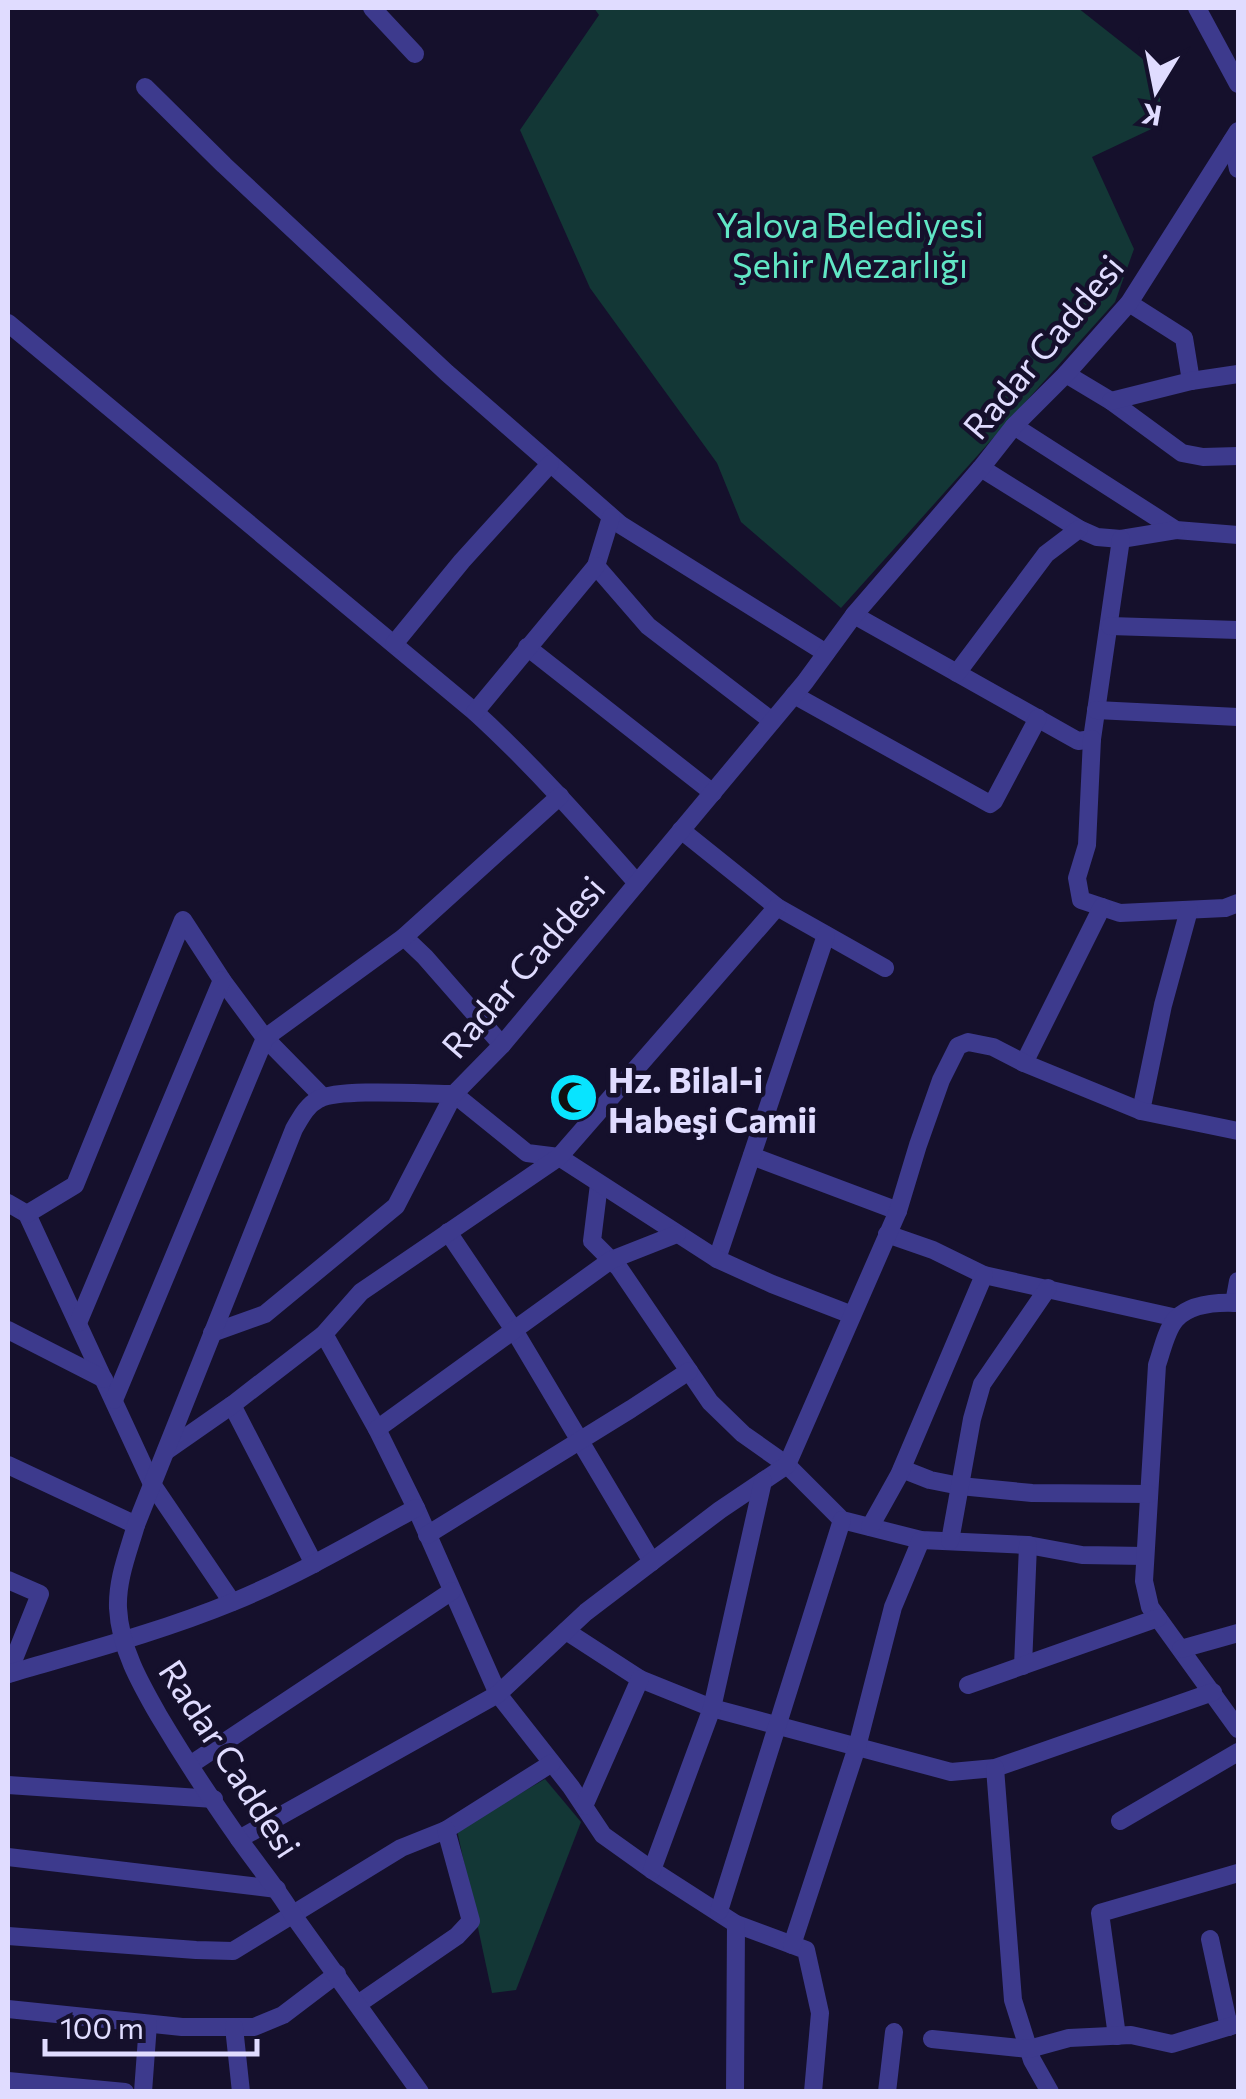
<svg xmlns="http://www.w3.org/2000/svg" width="1246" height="2099" font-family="Commissioner,sans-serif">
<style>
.green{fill:#133736}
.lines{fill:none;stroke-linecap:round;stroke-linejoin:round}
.minor{stroke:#3d3a8d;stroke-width:18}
.labels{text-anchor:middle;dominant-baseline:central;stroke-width:9;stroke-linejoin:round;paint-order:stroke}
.park-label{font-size:35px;fill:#61e6c5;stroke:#15102c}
.street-label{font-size:35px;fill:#e0dcff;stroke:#15102c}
.poi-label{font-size:35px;font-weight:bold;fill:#e0dcff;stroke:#15102c;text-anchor:start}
</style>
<rect width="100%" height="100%" fill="#15102c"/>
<g class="green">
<polygon points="594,8 1078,8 1158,71 1162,124 1092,157 1134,249 1115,302 841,608 741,522 717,463 590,288 520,130 599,15"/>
<polygon points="545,1779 581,1822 516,1990 492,1993 457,1830"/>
</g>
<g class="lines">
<g class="minor">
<polyline points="372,8 415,54"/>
<polyline points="1197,8 1238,84"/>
<polyline points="145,87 224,165 447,373 621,525 826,653"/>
<polyline points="1232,141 1238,169"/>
<polyline points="1129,303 1184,338 1191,381"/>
<path d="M8,323L475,712C533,765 585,824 637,883"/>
<polyline points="1066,374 1111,401 1182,453 1203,457 1238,456"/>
<polyline points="1111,401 1191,381 1238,374"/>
<polyline points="1014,426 1176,530 1238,535"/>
<polyline points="981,468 1079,529 1097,537 1121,539 1176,530"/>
<polyline points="611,517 596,566 648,626 772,721"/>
<polyline points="854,615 1078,741 1092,739 1121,539"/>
<polyline points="1110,626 1238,630"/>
<polyline points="394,644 462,561 550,464"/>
<polyline points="527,647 713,793"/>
<polyline points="957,673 1046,554 1079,529"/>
<polyline points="794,695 990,804 994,801 1038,718"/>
<polyline points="1096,710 1238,717"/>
<polyline points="475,712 596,566"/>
<polyline points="1092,739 1087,845 1077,878 1081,900 1120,913 1225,908 1238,903"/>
<polyline points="681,830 777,907 885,968"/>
<polyline points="404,937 425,957 502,1045"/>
<polyline points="1024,1063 1102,907"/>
<polyline points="1141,1111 1163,1005 1189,910"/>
<polyline points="752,1156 898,1211"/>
<polyline points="599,1184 592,1241 619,1268 710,1402 743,1434 787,1465 842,1520 921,1540 1028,1545 1082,1555 1145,1556"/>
<polyline points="8,1203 27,1214 152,1484 232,1602"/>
<polyline points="27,1214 75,1185 183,920 222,980 265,1038 322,1096"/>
<polyline points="448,1232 514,1330 652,1562"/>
<polyline points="887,1234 933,1250 984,1275 1177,1318"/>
<polyline points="717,1259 826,935"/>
<polyline points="1234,1303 1238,1281"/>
<path d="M1238,1303C1219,1302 1191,1303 1176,1319C1166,1330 1162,1351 1157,1365L1144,1581L1150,1607L1238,1729"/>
<polyline points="78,1323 222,980"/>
<polyline points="8,1330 104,1379"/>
<polyline points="212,1333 265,1314 396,1206 454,1094 527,1153 559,1157 717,1259 772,1284 852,1315"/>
<polyline points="324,1334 377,1429 416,1508 498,1694 571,1787 603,1835 652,1870 736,1924 806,1950 820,2013 813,2092"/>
<polyline points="114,1400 265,1038 404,937 560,796"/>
<polyline points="232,1405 314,1564"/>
<polyline points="377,1429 611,1260 677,1234"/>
<polyline points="166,1451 232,1405 324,1334 361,1292 559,1157 777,907"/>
<polyline points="8,1465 136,1525"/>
<polyline points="902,1469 930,1480 960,1486 1032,1493 1149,1494"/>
<polyline points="870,1527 899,1475 984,1275"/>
<polyline points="427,1535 631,1409 689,1371"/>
<polyline points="950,1541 972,1419 982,1384 1048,1288"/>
<polyline points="8,1580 40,1594 8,1674"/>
<polyline points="566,1631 640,1679 712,1708 951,1772 995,1768 1213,1692"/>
<polyline points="1181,1649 1238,1633"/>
<polyline points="1023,1666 1028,1545"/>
<path d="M8,1674C83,1652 160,1632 233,1602C296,1576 356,1541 416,1508"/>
<polyline points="968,1685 1158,1618"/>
<polyline points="190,1765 452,1591"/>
<polyline points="995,1768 1013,2000 1032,2060 1050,2092"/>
<polyline points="8,1785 214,1799"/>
<polyline points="584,1806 640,1679"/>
<polyline points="1120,1821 1238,1752"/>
<polyline points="239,1839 498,1694 586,1612 720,1510 787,1465 898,1211 918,1145 941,1080 958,1046 968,1042 993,1047 1024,1063 1141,1111 1238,1131"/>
<polyline points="8,1857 277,1889"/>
<polyline points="652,1870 712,1708 763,1481"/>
<polyline points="719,1911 842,1520"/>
<polyline points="8,1936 196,1950 233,1951 401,1848 446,1830 552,1763"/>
<polyline points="1210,1939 1229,2027"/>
<polyline points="792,1945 857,1747 893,1607 921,1540"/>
<polyline points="358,2004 457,1936 471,1921 446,1830"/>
<polyline points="8,2009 182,2027 254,2027 283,2015 337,1974"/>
<polyline points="234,2027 241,2092"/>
<polyline points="1117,2036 1100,1913 1238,1873"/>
<polyline points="932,2039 1029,2049 1069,2038 1131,2035 1172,2044 1238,2024"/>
<polyline points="8,2081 125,2092"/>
<polyline points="143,2092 148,2024"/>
<path d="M420,2092L293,1915C277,1888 257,1865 239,1839C211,1799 184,1758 159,1716C140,1683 120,1648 118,1608C117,1579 128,1553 136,1525L294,1129C301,1117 307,1105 319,1099C339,1088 426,1094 454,1094L502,1045L805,682L854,615L981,468L1014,426L1066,374L1129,303L1238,131"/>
<polyline points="735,2092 736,1924"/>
<polyline points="887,2092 894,2032"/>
</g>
</g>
<defs>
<symbol id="mosque-disc" viewBox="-11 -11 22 22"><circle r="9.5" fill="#08e4ff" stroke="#15102c"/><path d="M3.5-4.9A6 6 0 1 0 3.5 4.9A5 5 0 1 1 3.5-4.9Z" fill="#111"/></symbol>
</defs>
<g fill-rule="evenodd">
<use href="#mosque-disc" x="546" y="1070" width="55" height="55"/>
</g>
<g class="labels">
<g class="park-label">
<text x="850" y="223">Yalova Belediyesi<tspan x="850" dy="40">Şehir Mezarlığı</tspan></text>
</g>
<g class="street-label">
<text transform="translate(1042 346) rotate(-50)">Radar Caddesi</text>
<text transform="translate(522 966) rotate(-49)">Radar Caddesi</text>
<text transform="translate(231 1758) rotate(57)">Radar Caddesi</text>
</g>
<g class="poi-label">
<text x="608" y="1078">Hz. Bilal-i<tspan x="608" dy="40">Habeşi Camii</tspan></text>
</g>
</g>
<rect width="1246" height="2099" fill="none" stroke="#e0dcff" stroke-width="20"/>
<g transform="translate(1156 90) rotate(190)" stroke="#15102c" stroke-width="8" paint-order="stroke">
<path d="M0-8L18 38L0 25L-18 38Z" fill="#e0dcff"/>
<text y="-15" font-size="28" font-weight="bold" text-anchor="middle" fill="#e0dcff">K</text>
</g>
<path d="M45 2039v15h212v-15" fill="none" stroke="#e0dcff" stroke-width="5"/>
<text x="60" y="2039" font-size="30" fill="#e0dcff" stroke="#15102c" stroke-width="8" paint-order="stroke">100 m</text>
</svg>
